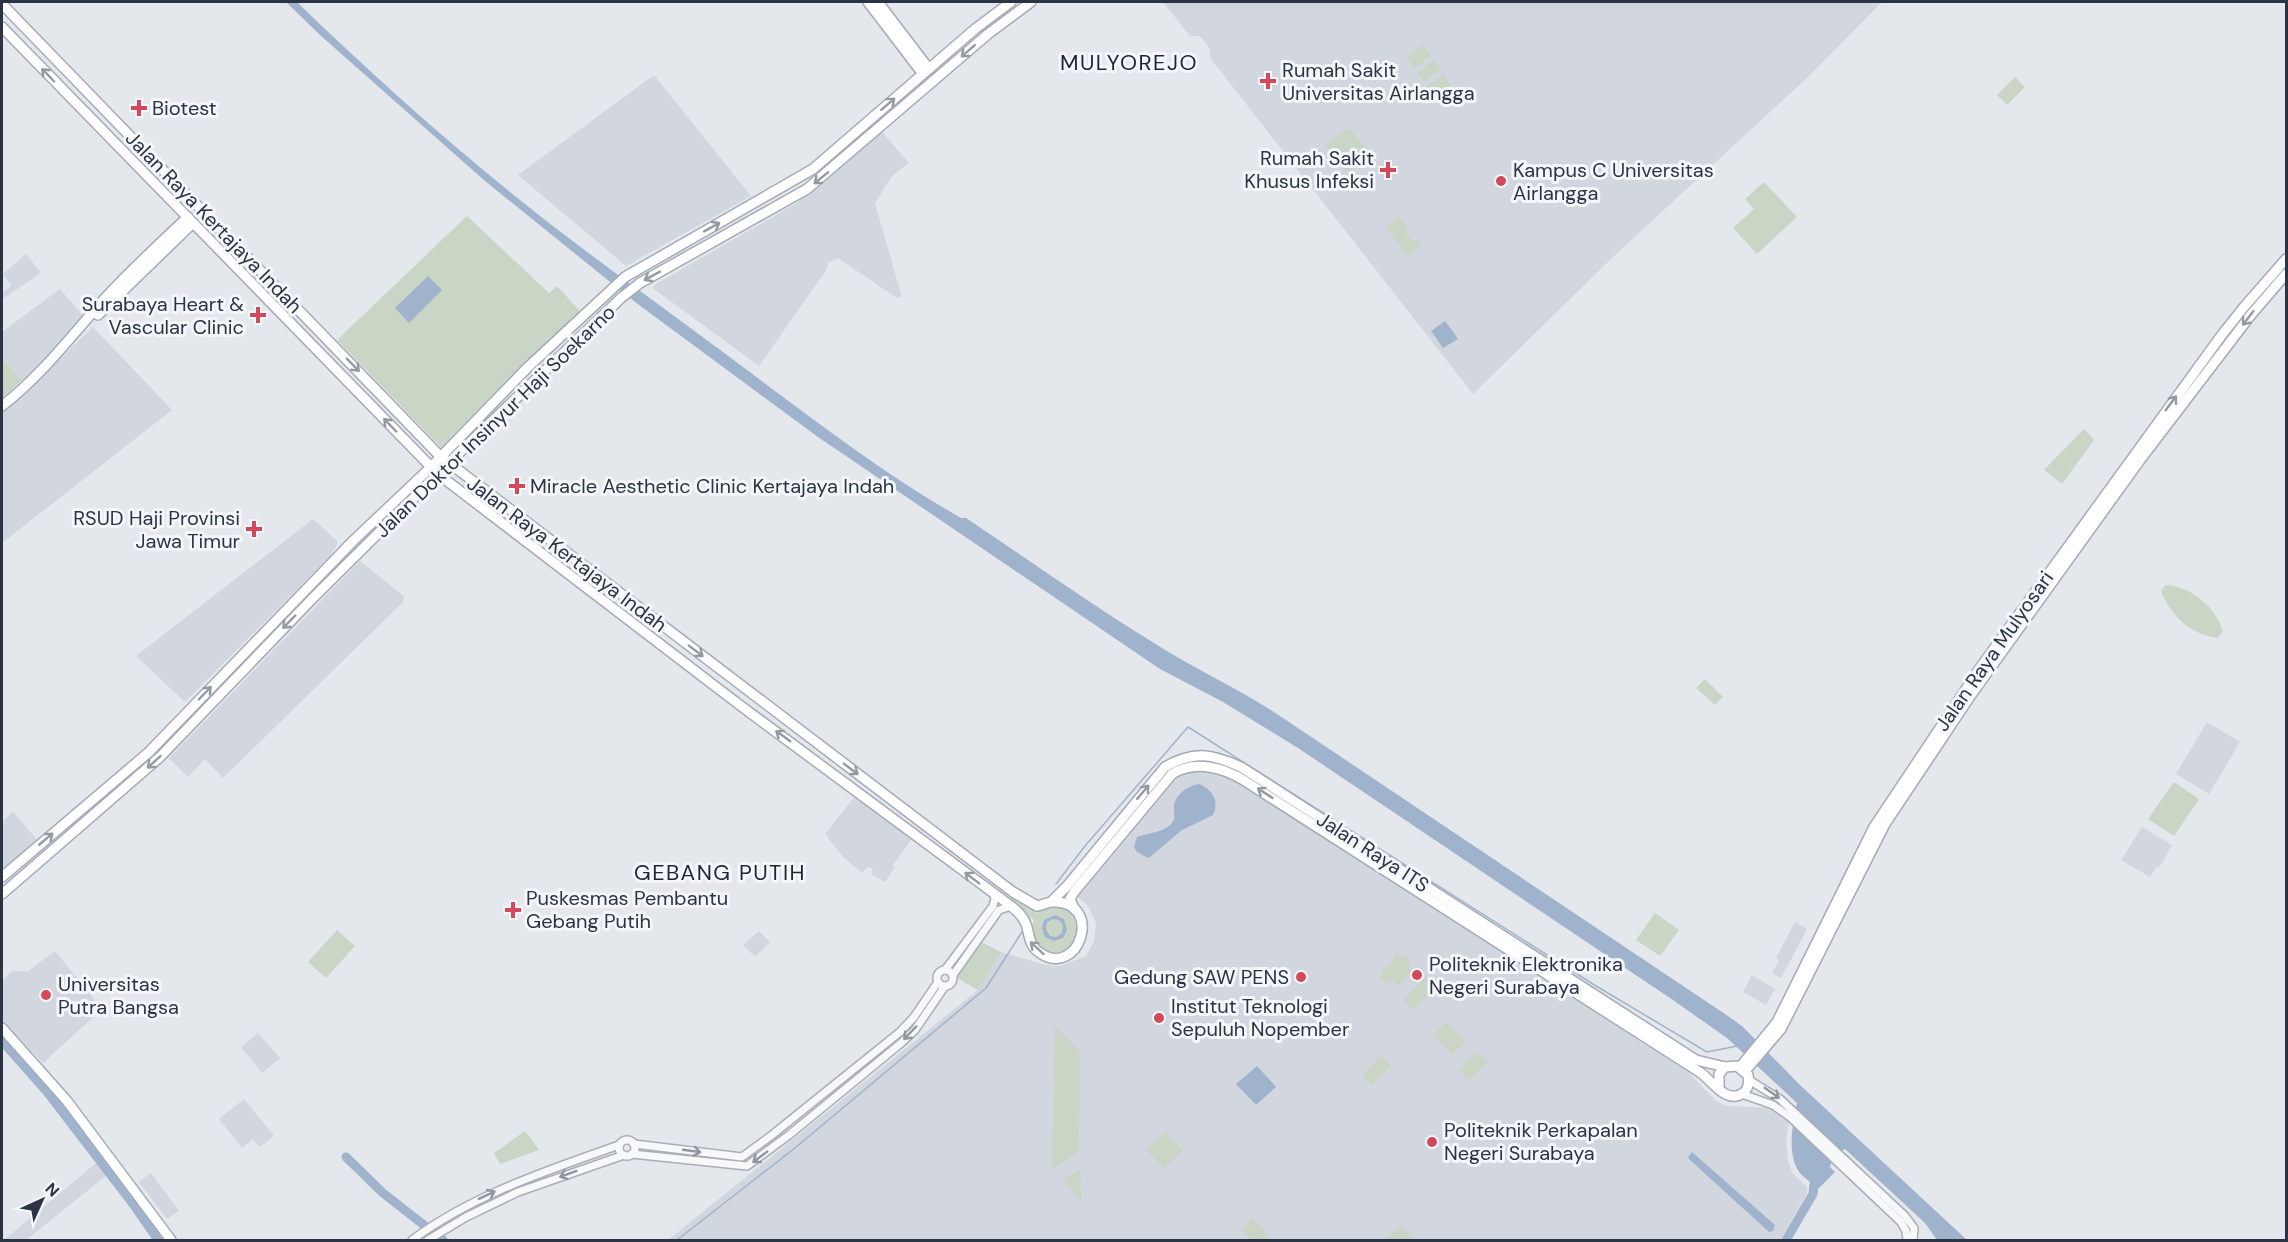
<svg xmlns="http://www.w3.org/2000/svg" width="2288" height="1242" font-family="'DM Sans',sans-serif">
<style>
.built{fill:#d2d6de}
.green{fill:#c9d6c5}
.water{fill:#9fb4cc;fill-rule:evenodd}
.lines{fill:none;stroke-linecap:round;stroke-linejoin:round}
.stream{stroke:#9fb4cc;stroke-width:1.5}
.river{stroke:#9fb4cc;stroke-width:9}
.minor-casing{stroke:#a9aeb7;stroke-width:10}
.major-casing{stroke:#a3abb8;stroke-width:12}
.minor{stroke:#f7f8fa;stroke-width:7}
.major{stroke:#fff;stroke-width:9}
.oneway{stroke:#959aa2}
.oneway2{stroke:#9196a0}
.poi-dot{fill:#d1495b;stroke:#f4f6f9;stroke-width:2}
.labels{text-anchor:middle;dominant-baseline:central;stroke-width:6;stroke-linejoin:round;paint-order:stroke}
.poi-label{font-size:20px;fill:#2b3445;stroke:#f4f6f9;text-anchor:start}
.street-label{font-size:20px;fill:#2b3445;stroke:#f4f6f9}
.quarter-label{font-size:22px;letter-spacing:1.5px;fill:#1d2536;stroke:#f4f6f9}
</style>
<rect width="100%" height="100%" fill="#e4e7ec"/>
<g class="built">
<polygon points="1163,2 1882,2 1809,76 1613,257 1473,394 1211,59 1209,47 1200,36 1190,36"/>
<polygon points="654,75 751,196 626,266 518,175"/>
<polygon points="882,132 909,163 892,176 875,203 901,294 900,297 897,298 838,258 828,263 827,269 759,366 654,289 653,287 656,284 797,203"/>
<polygon points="26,254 41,273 4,298 2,293 11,286 3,274"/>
<polygon points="60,289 85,318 47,358 22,380 2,359 2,332"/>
<polygon points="93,327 172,410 2,543 2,412 26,392"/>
<polygon points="313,519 337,541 337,545 329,557 185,702 136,656"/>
<polygon points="360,561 400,593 404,597 403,602 223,778 205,759 188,777 169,758"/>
<polygon points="2207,722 2240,742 2209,794 2176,774"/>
<polygon points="1202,771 1221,774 1253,792 1381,874 1689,1073 1716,1101 1727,1106 1769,1108 1789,1122 1786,1139 1788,1162 1793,1174 1807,1187 1807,1194 1780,1240 668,1240 978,990 1001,952 1046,965 1060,966 1086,956 1094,941 1096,923 1088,906 1076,895 1162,789 1184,774"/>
<polygon points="856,795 913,837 893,865 895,867 885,882 871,874 873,869 868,867 862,873 843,857 825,834"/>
<polygon points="13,811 37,840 2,869 2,822"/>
<polygon points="2142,827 2172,845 2159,868 2157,866 2150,877 2121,860"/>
<polygon points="1795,922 1807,929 1781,978 1772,973 1779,960 1776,958"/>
<polygon points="759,931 770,942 755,957 743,945"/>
<polygon points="55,951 102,1009 43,1063 2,1020 2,981 12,971 28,971"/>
<polygon points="1752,975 1775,989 1766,1005 1743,992"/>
<polygon points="258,1033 280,1058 262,1073 241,1047"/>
<polygon points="244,1099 274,1136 260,1147 253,1139 242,1148 219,1119"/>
<polygon points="96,1163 107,1175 26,1240 4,1240"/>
<polygon points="151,1173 179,1211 167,1219 139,1182"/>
</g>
<g class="green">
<polygon points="1423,45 1431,56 1414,68 1407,57"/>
<polygon points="1434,60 1441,70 1424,82 1417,73"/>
<polygon points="1443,74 1452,87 1433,101 1424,88"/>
<polygon points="2015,77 2025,87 2007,105 1997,95"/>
<polygon points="1350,129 1371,155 1347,173 1325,145 1344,130"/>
<polygon points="1764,182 1797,217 1757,254 1733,228 1754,209 1745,199"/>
<polygon points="467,216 549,293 557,286 580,311 442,448 337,340"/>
<polygon points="1399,217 1407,226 1404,229 1413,242 1417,240 1421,246 1408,256 1385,227"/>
<polygon points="2,359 22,380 2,398"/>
<polygon points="2084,429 2094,440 2062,484 2044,470"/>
<path d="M2166,585C2192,587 2216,607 2223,632L2217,638C2190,634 2171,616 2161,591Z"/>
<polygon points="1705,679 1723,697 1715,705 1696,688"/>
<polygon points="2174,782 2199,799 2174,836 2148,819"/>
<path d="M1011,896L1037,913C1077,881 1094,956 1052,952C1036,950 1030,934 1034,920L1012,902L1010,897Z"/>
<polygon points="1655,913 1679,930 1660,956 1636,940"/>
<polygon points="337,930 355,946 326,978 308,962"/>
<polygon points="981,942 1001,952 978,990 957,978"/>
<polygon points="1397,954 1400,957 1403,954 1411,962 1408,966 1413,972 1398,986 1392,980 1387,985 1379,977 1384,972 1382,969 1389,966"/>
<polygon points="1426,977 1436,987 1412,1010 1403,999"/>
<polygon points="1446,1022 1466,1042 1452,1055 1433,1035"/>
<polygon points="1055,1026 1080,1052 1080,1108 1078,1152 1052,1169"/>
<polygon points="1477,1051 1488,1062 1469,1080 1459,1070"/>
<polygon points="1381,1056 1391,1066 1372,1085 1362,1075"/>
<polygon points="525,1131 539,1150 500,1164 494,1153"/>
<polygon points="1165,1132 1183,1150 1164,1168 1146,1150"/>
<polygon points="1080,1170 1081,1201 1062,1180"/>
<polygon points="1252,1218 1270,1236 1266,1240 1253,1240 1241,1230"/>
<polygon points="1401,1225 1415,1240 1386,1239"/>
</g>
<g class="water">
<path d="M286,2H297C365,68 436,132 510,192C574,244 642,292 708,341C791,402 872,467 961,518H966C1029,560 1090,604 1154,643C1193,668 1235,687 1274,712L1728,1016L1743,1027L1800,1085L1967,1240H1937L1925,1223L1845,1149C1837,1153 1832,1158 1830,1167L1835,1172L1819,1188C1813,1184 1805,1179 1800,1173C1786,1155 1793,1123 1797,1103L1727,1038L1670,998L1298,748L1223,702L1160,669L818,437L635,302L485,181L320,35Z"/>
<polygon points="428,276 442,290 409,323 395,308"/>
<polygon points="1445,321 1458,339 1443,348 1431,331"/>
<path d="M1199,784C1212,789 1220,802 1213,815L1182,830L1151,856L1148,858L1137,852L1134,847L1137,837C1147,833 1164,833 1172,823C1176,818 1174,815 1174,809C1173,796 1187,786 1199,784Z"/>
<path d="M1055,915L1064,919L1067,930L1063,938L1054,941L1045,937L1042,928L1044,920ZM1053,919L1059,920L1063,925L1062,933L1056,937L1050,936L1046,930L1047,922Z"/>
<polygon points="1257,1066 1276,1087 1256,1105 1236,1084"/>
<polygon points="1692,1152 1775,1225 1773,1231 1769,1232 1690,1160 1688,1157"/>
</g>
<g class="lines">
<g class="stream">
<polyline points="1056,884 1085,846 1188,727 1596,986 1707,1052 1737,1046"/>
<polyline points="677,1240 795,1148 986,988 1022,932"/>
</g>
<g class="river">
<polyline points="2,1041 48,1093 133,1204 158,1240"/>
<polyline points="346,1157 383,1193 443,1240"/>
<polyline points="1786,1240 1813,1194 1815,1175"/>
</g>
<defs>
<g id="minor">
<circle cx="945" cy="978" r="8"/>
<polyline points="945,970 993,906 995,898 993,893"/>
<polyline points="953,975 999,910 1011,906"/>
<polyline points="1749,1080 1780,1099 1905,1216 1914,1228 1913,1240"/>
<polyline points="1742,1094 1773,1105 1790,1117 1901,1222 1906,1231 1907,1240"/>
<circle cx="627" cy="1148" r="8"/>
<polyline points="634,1144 742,1157 772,1135 900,1032 914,1017 938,982"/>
<polyline points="632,1154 747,1166 789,1135 900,1044 915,1030 945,986"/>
<path d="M412,1240C474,1194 547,1171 619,1145"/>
<polyline points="428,1240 466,1217 518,1192 624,1155"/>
</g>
<g id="major">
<polyline points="868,2 923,74"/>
<polyline points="878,2 929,69"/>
<path d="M2,4L440,456L1013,892L1037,906C1043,905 1049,901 1055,902C1104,903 1079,979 1040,953C1028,945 1030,935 1026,924C1023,916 1017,911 1011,906L741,706L438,474L2,27"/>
<polyline points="98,315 193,223"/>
<path d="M2,406C42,375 73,334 106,297C132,269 160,243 188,217"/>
<polyline points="2,877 149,752 353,541 431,467 527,368 625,277 813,169 975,29 1011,2"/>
<polyline points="2,894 160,757 312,599 460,452 621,298 640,283 807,189 988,34 1031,2"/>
<path d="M1051,902L1067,886L1165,767C1194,750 1212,754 1241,767L1696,1060L1725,1067"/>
<path d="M1075,910L1070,899L1074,892L1172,774C1195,760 1223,767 1245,781L1701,1073C1712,1081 1727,1105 1743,1093C1749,1089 1749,1082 1748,1075L1737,1066L1725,1067L1719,1074V1088"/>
<polyline points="2,1028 67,1101 171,1240"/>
<polyline points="1740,1067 1777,1022 1874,827 1980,668 2221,336 2244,307 2286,259"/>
<polyline points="1745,1071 1781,1029 1885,824 1971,695 2140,460 2250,316 2286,274"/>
</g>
</defs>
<use href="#minor" class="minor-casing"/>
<use href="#major" class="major-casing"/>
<use href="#minor" class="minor"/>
<use href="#major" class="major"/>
</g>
<defs><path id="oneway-shaft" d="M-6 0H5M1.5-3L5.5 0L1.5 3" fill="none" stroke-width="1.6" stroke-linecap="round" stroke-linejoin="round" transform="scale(1.5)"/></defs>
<g class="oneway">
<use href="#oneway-shaft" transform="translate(968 51) rotate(139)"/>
<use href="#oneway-shaft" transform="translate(48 75) rotate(-134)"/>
<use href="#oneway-shaft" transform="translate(888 104) rotate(-41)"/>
<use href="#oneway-shaft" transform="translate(821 178) rotate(141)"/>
<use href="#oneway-shaft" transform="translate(712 227) rotate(-29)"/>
<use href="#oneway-shaft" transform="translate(652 276) rotate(151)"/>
<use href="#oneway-shaft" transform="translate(2248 318) rotate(128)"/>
<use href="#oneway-shaft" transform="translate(353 365) rotate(46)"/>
<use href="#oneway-shaft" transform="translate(2171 403) rotate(-53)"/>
<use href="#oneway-shaft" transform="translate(390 425) rotate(-134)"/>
<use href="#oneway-shaft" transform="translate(289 622) rotate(134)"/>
<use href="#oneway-shaft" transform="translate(696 651) rotate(37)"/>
<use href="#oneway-shaft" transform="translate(205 693) rotate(-46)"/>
<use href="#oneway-shaft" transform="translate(783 736) rotate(-144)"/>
<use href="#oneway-shaft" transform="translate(154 762) rotate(138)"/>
<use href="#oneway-shaft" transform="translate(851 769) rotate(37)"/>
<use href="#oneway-shaft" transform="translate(1143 792) rotate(-50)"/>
<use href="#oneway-shaft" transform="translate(1265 793) rotate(-147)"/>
<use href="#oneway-shaft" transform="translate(46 839) rotate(-40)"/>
<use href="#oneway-shaft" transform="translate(972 878) rotate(-143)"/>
<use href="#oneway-shaft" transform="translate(1037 948) rotate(-138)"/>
</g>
<g class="oneway2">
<use href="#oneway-shaft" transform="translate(910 1033) rotate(134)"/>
<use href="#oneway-shaft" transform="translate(1772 1093) rotate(35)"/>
<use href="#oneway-shaft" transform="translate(692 1151) rotate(8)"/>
<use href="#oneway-shaft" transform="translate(760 1157) rotate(143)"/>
<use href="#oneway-shaft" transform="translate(568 1174) rotate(160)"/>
<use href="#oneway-shaft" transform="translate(487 1195) rotate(-25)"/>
</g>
<g class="poi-dot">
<path d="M1265 72h6v6h6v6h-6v6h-6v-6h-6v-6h6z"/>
<path d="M136 99h6v6h6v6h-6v6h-6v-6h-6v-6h6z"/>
<path d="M1385 161h6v6h6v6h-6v6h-6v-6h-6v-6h6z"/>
<circle cx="1501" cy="181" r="6"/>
<path d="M255 306h6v6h6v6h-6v6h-6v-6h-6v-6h6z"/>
<path d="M514 477h6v6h6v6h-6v6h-6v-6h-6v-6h6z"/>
<path d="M251 520h6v6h6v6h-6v6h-6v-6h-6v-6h6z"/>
<path d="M510 901h6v6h6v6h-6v6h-6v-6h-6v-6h6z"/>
<circle cx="1417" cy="975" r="6"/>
<circle cx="1301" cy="977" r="6"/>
<circle cx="46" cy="995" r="6"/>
<circle cx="1159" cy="1018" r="6"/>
<circle cx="1432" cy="1142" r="6"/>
</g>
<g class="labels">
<g class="poi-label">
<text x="1282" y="70">Rumah Sakit<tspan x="1282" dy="23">Universitas Airlangga</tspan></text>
<text x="152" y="108">Biotest</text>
<text x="1374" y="158" text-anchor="end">Rumah Sakit<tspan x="1374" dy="23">Khusus Infeksi</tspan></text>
<text x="1513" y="170">Kampus C Universitas<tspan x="1513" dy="23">Airlangga</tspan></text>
<text x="244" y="304" text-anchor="end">Surabaya Heart &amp;<tspan x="244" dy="23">Vascular Clinic</tspan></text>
<text x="530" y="486">Miracle Aesthetic Clinic Kertajaya Indah</text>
<text x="240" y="518" text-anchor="end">RSUD Haji Provinsi<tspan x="240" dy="23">Jawa Timur</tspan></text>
<text x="526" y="898">Puskesmas Pembantu<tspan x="526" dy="23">Gebang Putih</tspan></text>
<text x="1429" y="964">Politeknik Elektronika<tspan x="1429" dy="23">Negeri Surabaya</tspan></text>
<text x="1289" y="977" text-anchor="end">Gedung SAW PENS</text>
<text x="58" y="984">Universitas<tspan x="58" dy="23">Putra Bangsa</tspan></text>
<text x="1171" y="1006">Institut Teknologi<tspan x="1171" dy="23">Sepuluh Nopember</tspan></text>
<text x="1444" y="1130">Politeknik Perkapalan<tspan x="1444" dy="23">Negeri Surabaya</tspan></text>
</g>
<g class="street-label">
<text transform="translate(214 222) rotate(46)">Jalan Raya Kertajaya Indah</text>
<text transform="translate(495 421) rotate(-44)">Jalan Doktor Insinyur Haji Soekarno</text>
<text transform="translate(567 554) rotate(37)">Jalan Raya Kertajaya Indah</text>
<text transform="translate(1994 651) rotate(-55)">Jalan Raya Mulyosari</text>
<text transform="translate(1373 852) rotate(33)">Jalan Raya ITS</text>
</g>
<g class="quarter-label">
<text x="1129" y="62">MULYOREJO</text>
<text x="720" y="872">GEBANG PUTIH</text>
</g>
</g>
<rect width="2288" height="1242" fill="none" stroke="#2b3445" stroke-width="6"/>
<g transform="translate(42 1200) rotate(45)" stroke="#f4f6f9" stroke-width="4.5" paint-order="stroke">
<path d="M0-4.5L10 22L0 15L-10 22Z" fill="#2b3445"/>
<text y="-9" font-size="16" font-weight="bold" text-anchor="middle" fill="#2b3445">N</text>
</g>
</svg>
